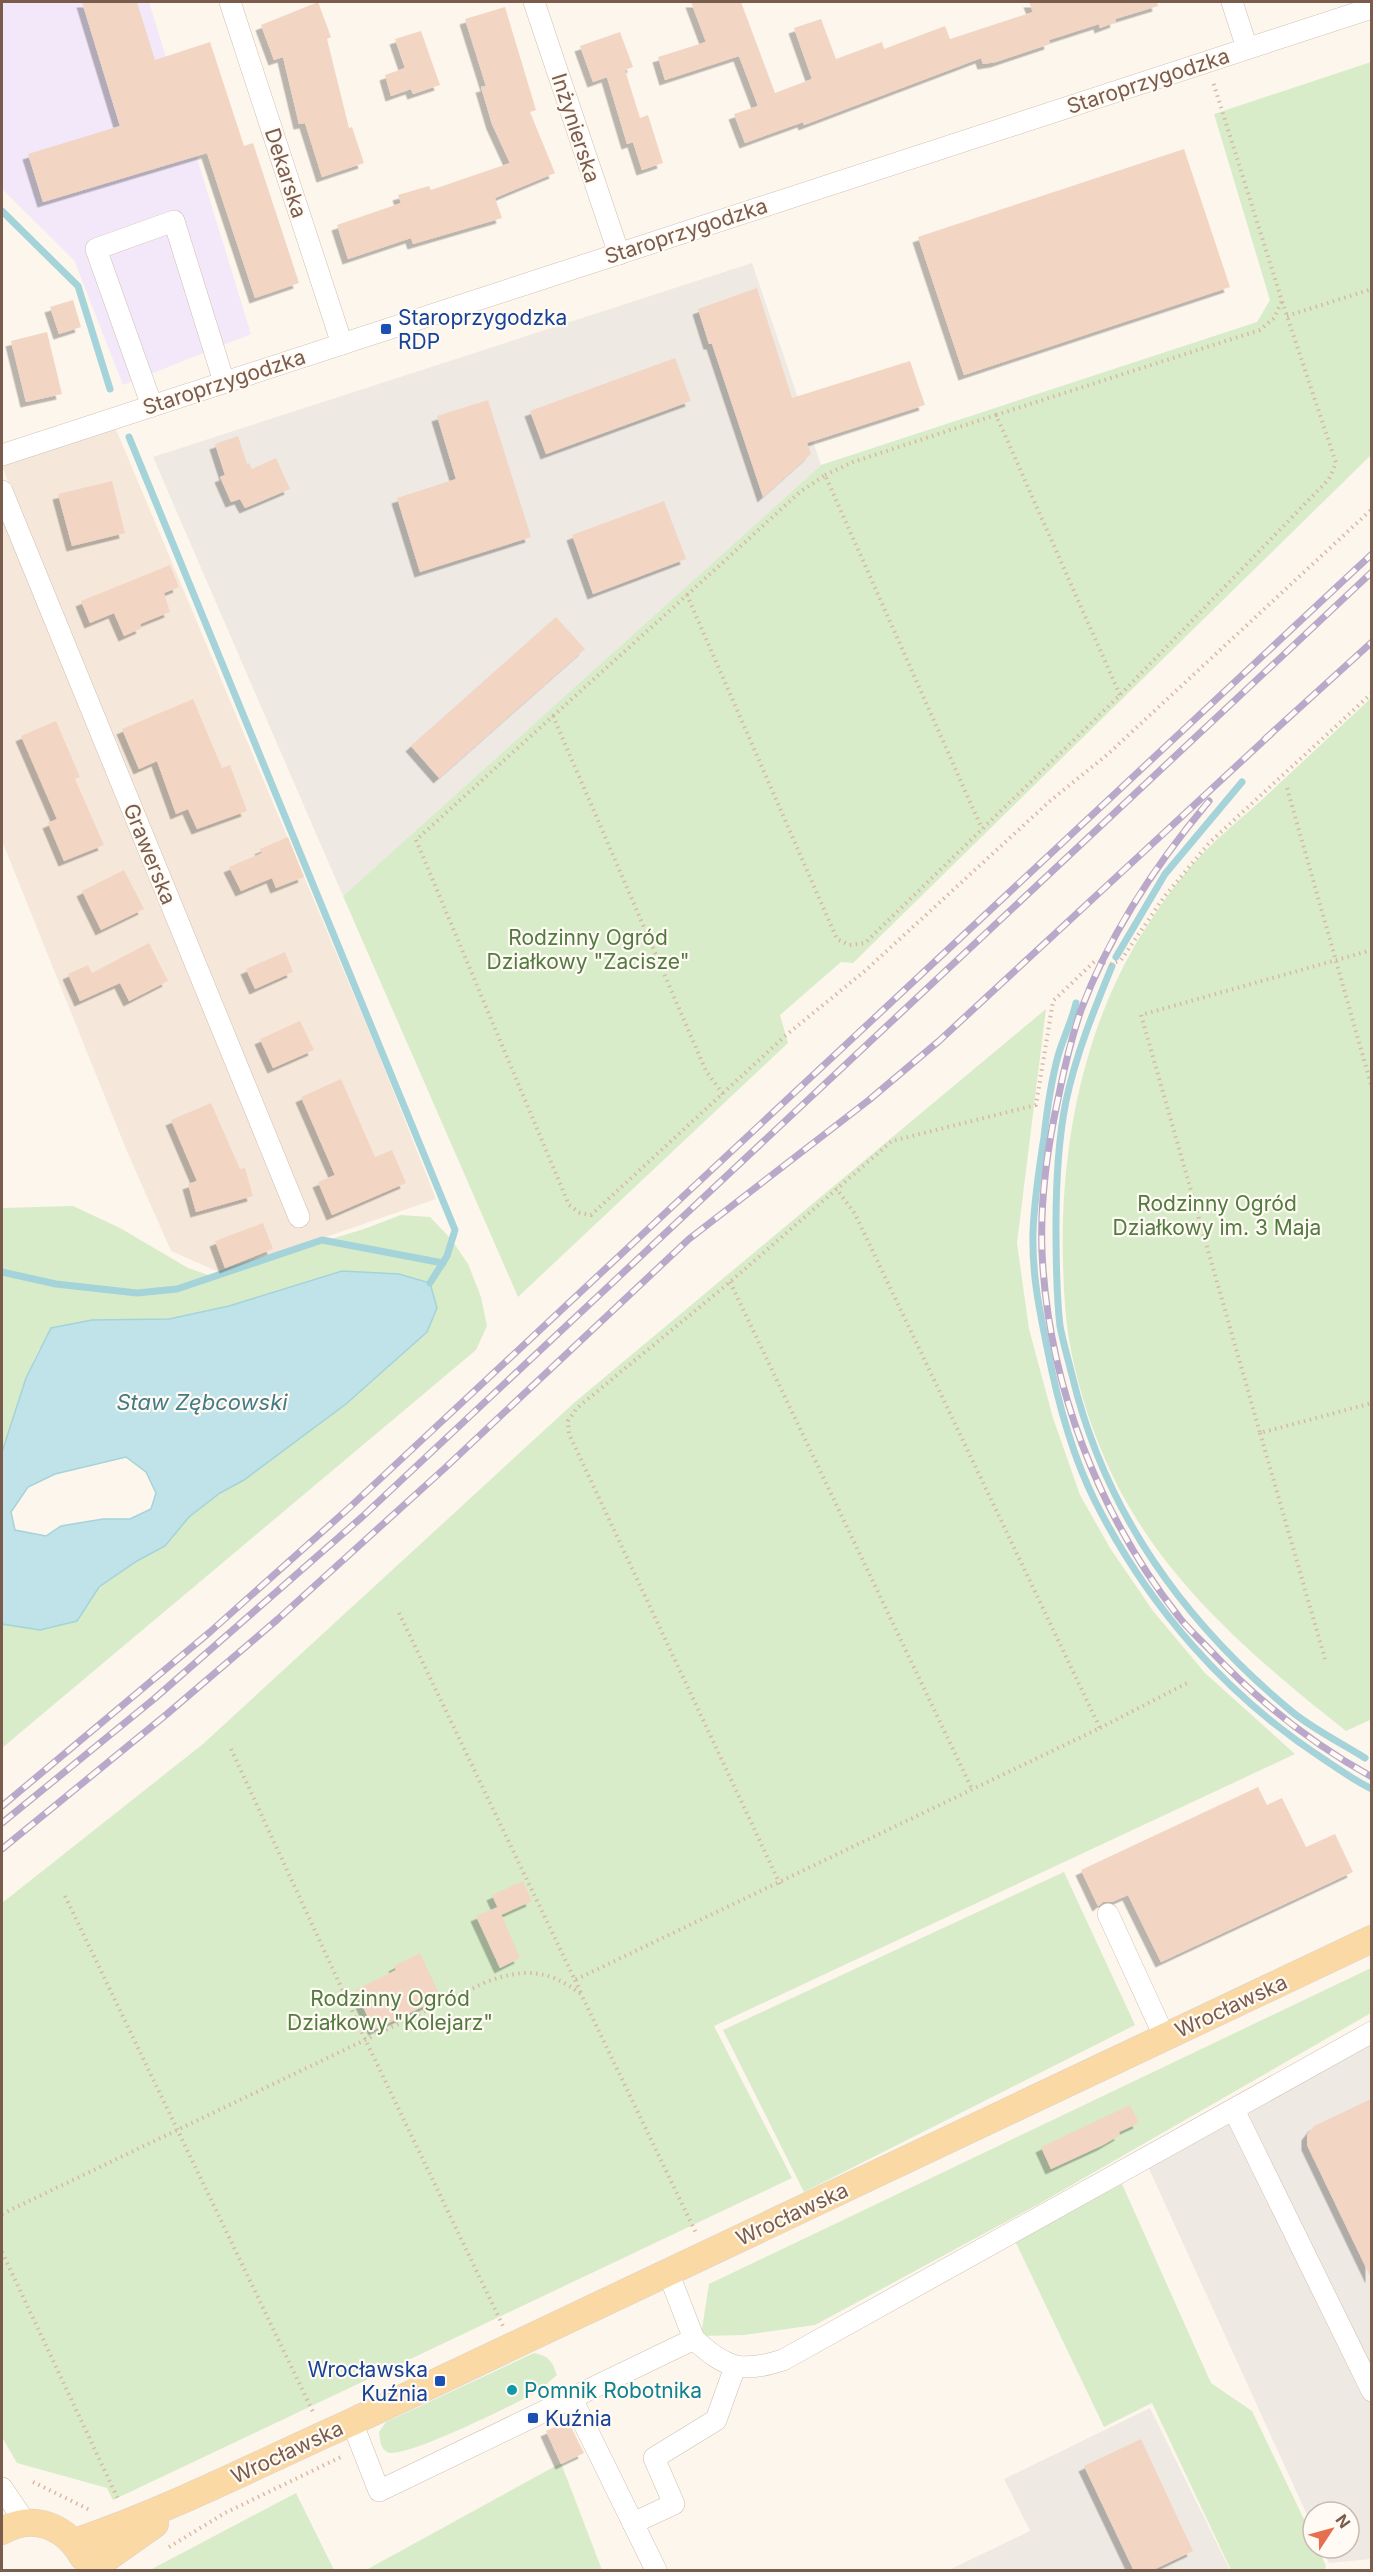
<svg xmlns="http://www.w3.org/2000/svg" width="1373" height="2572" font-family="Inter,sans-serif">
<style>
.residential{fill:#f5e8da}
.industrial{fill:#efe9e4}
.education{fill:#f3e8fa}
.green{fill:#d8ecc9}
.water{fill:#bfe3e8;stroke:#a5d3da;stroke-width:1.5;fill-rule:evenodd}
.lines{fill:none;stroke-linecap:round;stroke-linejoin:round}
.stream{stroke:#a5d3da;stroke-width:7}
.building{fill:#f3d5c3;filter:url(#shadow)}
.minor-casing{stroke:#d1beb0;stroke-width:22}
.major-casing{stroke:#dad1cd;stroke-width:28}
.path{stroke:#d9b8a5;stroke-width:4;stroke-dasharray:1.5 4.5;stroke-linecap:butt}
.minor{stroke:#fff;stroke-width:21}
.major{stroke:#fbd9a5;stroke-width:27}
.rail-casing{stroke:#b9a8c9;stroke-width:7}
.rail{stroke:#fffaf3;stroke-width:4.5;stroke-dasharray:14;stroke-linecap:butt}
.transit-dot{fill:#1a4fb4;stroke:#fffaf3;stroke-width:2}
.culture-dot{fill:#0f9aa8;stroke:#fffaf3;stroke-width:2}
.labels{text-anchor:middle;dominant-baseline:central;stroke-width:4.5;stroke-linejoin:round;paint-order:stroke}
.street-label{font-size:21px;fill:#7a5c4d;stroke:#fffaf3}
.transit-label{font-size:21px;fill:#164399;stroke:#fffaf3;text-anchor:start}
.park-label{font-size:21px;fill:#537a41;stroke:#fffaf3}
.culture-label{font-size:21px;fill:#0d838f;stroke:#fffaf3;text-anchor:start}
.water-label{font-size:22px;font-style:italic;fill:#437c86;stroke:#fffaf3}
</style>
<defs>
<filter id="shadow"><feDropShadow dx="-5.5" dy="5.5" stdDeviation="0" flood-color="#0004"/></filter>
</defs>
<rect width="100%" height="100%" fill="#fdf6ec"/>
<polygon class="residential" points="115,427 379,1055 436,1199 221,1273 171,1251 126,1149 2,841 2,514 296,1193 2,466"/>
<g class="industrial">
<polygon points="752,263 821,465 343,896 153,457"/>
<polygon points="1371,2032 1371,2559 1329,2563 1322,2548 1349,2548 1349,2512 1313,2512 1313,2528 1145,2160"/>
<polygon points="1150,2408 1230,2570 949,2570 1030,2531 1004,2479"/>
</g>
<polygon class="education" points="2,2 149,2 251,334 123,385 74,260 2,189"/>
<g class="green">
<polygon points="1371,62 1371,455 853,963 841,962 780,1015 788,1043 518,1297 343,896 821,465 1257,322 1270,300 1214,114"/>
<path d="M1371,698L1372,1719L1346,1731C1264,1666 1179,1595 1127,1503C1100,1455 1080,1399 1070,1345C1065,1319 1064,1290 1063,1264C1060,1154 1080,1041 1135,945C1152,917 1172,888 1193,864C1215,839 1242,818 1266,796C1301,763 1336,731 1371,698Z"/>
<polygon points="1046,1009 1017,1243 1029,1329 1053,1418 1080,1495 1110,1548 1153,1611 1205,1673 1295,1754 714,2026 792,2178 113,2500 107,2488 17,2463 2,2437 2,1903 203,1744 575,1402"/>
<polygon points="73,1206 120,1228 188,1268 217,1278 282,1254 364,1229 401,1215 430,1217 451,1239 468,1264 481,1297 487,1326 476,1350 2,1748 2,1624 40,1630 77,1621 99,1587 137,1561 165,1546 189,1517 220,1493 244,1480 346,1404 402,1355 427,1332 437,1308 229,1306 169,1319 92,1320 39,1349 26,1378 2,1452 2,1208"/>
<polygon points="1064,1872 1135,2025 804,2192 723,2030"/>
<polygon points="1371,1968 1371,2013 1037,2205 815,2325 744,2335 701,2336 709,2284"/>
<polygon points="1122,2184 1211,2383 1252,2411 1313,2538 1313,2548 1318,2548 1326,2566 1324,2570 1231,2570 1152,2403 1104,2427 1015,2241"/>
<path d="M534,2353C549,2356 552,2361 557,2375C548,2383 538,2392 527,2397C509,2407 400,2461 387,2452C380,2448 380,2439 379,2432L386,2422Z"/>
<polygon points="561,2463 602,2570 366,2570"/>
<polygon points="296,2493 334,2570 150,2570"/>
</g>
<path class="water" d="M342,1271L399,1274L430,1283L437,1308L427,1332L346,1404L244,1480L220,1493L189,1517L165,1546L137,1561L99,1587L77,1621L40,1630L2,1624V1452L26,1378L51,1328L92,1320L169,1319L229,1306ZM126,1457L146,1472L156,1493L151,1509L130,1519H103L61,1526L46,1536L15,1530L11,1512L28,1487L55,1474Z"/>
<g class="lines">
<g class="stream">
<polyline points="2,211 78,286 110,389"/>
<polyline points="129,437 455,1230 447,1256 430,1283"/>
<polyline points="1116,957 1165,874 1242,782"/>
<path d="M1112,966C1094,1010 1076,1054 1066,1101C1058,1141 1056,1184 1056,1225C1056,1258 1056,1292 1060,1326C1063,1342 1068,1359 1072,1375C1105,1513 1183,1621 1291,1711C1313,1729 1341,1743 1365,1758"/>
<path d="M1076,1003C1072,1021 1063,1038 1058,1056C1051,1082 1047,1110 1044,1137C1039,1169 1034,1201 1033,1233C1032,1274 1039,1308 1047,1347C1057,1399 1071,1453 1095,1501C1148,1606 1226,1696 1325,1760C1340,1770 1355,1781 1372,1789"/>
<polyline points="2,1272 56,1284 137,1293 177,1289 322,1240 443,1263"/>
</g>
</g>
<g class="building">
<polygon points="82,2 137,2 155,60 210,42 244,146 253,143 299,283 255,298 207,153 43,202 28,154 120,126"/>
<polygon points="318,2 331,37 327,39 349,128 352,127 364,163 322,177 305,123 299,124 283,57 274,60 261,25"/>
<polygon points="691,2 741,2 775,93 812,79 794,28 821,19 836,59 882,42 884,49 945,26 950,39 1033,12 1029,2 1157,2 1158,6 1115,19 1116,22 1100,28 1099,24 1049,40 1050,44 996,62 983,64 981,58 804,125 803,122 745,143 734,114 758,106 739,56 665,80 658,57 706,42"/>
<polygon points="505,7 536,110 530,112 555,173 495,198 502,218 413,244 411,238 348,259 337,225 401,203 398,195 429,186 431,190 510,163 492,124 481,87 486,86 465,19"/>
<polygon points="421,31 440,85 413,94 411,89 391,96 385,75 405,68 395,39"/>
<polygon points="620,32 633,67 625,70 640,118 648,115 663,163 642,170 633,142 627,144 607,77 593,82 580,46"/>
<polygon points="1184,149 1230,287 964,375 918,237"/>
<polygon points="757,288 792,398 910,361 925,405 807,443 811,454 763,497 712,344 709,344 698,309"/>
<polygon points="73,300 81,327 59,334 50,307"/>
<polygon points="47,332 62,394 26,402 11,341"/>
<polygon points="675,358 691,401 546,454 530,411"/>
<polygon points="488,400 531,537 420,572 397,498 456,479 437,416"/>
<polygon points="238,436 247,464 249,463 252,469 276,458 290,489 245,508 240,499 231,502 220,477 225,475 215,444"/>
<polygon points="112,481 125,533 72,546 58,494"/>
<polygon points="664,501 686,559 593,594 572,535"/>
<polygon points="170,565 179,587 164,593 170,612 140,624 142,628 124,636 114,613 90,623 81,601"/>
<polygon points="556,617 585,649 439,778 411,746"/>
<polygon points="193,699 222,768 230,765 247,811 197,829 188,809 176,814 157,761 139,769 122,729"/>
<polygon points="56,721 80,777 75,779 104,845 64,861 48,823 57,819 21,736"/>
<polygon points="288,837 304,877 276,888 272,878 241,891 229,867 262,853 260,849"/>
<polygon points="124,870 144,909 101,930 82,891"/>
<polygon points="149,943 168,981 129,1001 120,983 80,1001 68,974 88,965 92,973"/>
<polygon points="285,952 293,972 255,989 246,969"/>
<polygon points="300,1021 314,1050 273,1068 260,1039"/>
<polygon points="341,1079 375,1157 392,1150 406,1183 332,1215 318,1182 335,1175 301,1097"/>
<polygon points="211,1103 240,1169 245,1168 253,1196 196,1212 188,1184 197,1181 171,1120"/>
<polygon points="263,1223 273,1249 225,1268 215,1241"/>
<polygon points="1258,1787 1267,1805 1282,1798 1306,1847 1335,1834 1353,1872 1161,1962 1128,1895 1112,1902 1103,1902 1098,1906 1081,1870"/>
<polygon points="523,1881 532,1901 501,1915 492,1895"/>
<polygon points="498,1907 520,1958 500,1968 476,1916"/>
<polygon points="420,1953 441,1998 374,2030 355,1990 396,1970 394,1966"/>
<polygon points="1371,2099 1371,2278 1307,2145 1307,2135 1314,2126"/>
<polygon points="1130,2105 1139,2123 1119,2132 1120,2135 1103,2145 1051,2169 1041,2147"/>
<polygon points="568,2421 584,2453 561,2464 546,2431"/>
<polygon points="1141,2439 1193,2551 1151,2571 1134,2571 1084,2466"/>
</g>
<g class="lines">
<defs>
<g id="minor">
<polyline points="230,2 342,344"/>
<polyline points="534,2 619,254"/>
<polyline points="1232,2 1247,48"/>
<polyline points="152,406 96,249 174,221 224,382"/>
<polyline points="2,455 1372,8"/>
<polyline points="2,491 299,1217"/>
<polyline points="1108,1914 1165,2038"/>
<polyline points="1234,2110 1372,2391"/>
<path d="M694,2339C726,2369 742,2373 783,2360L1372,2032"/>
<polyline points="572,2399 656,2570"/>
<polyline points="352,2422 379,2491 694,2339 668,2272"/>
<polyline points="2,2488 25,2522"/>
<polyline points="633,2523 674,2504 654,2458 716,2420 735,2367"/>
</g>
<g id="major">
<path d="M2,2531C33,2513 66,2526 83,2557"/>
<path d="M75,2542C170,2510 260,2463 352,2422L1372,1939"/>
<polyline points="90,2570 155,2524"/>
</g>
</defs>
<use href="#minor" class="minor-casing"/>
<use href="#major" class="major-casing"/>
<g class="path">
<polyline points="1287,316 1372,289"/>
<polyline points="996,415 1260,330 1274,318 1282,301"/>
<polyline points="825,475 853,462 996,415 1120,695"/>
<polyline points="687,595 800,492 825,475 982,829"/>
<polyline points="553,716 687,595 837,939 849,945 865,943 1120,695 1329,479 1336,463 1282,301 1213,82"/>
<polyline points="1287,788 1372,1088"/>
<polyline points="1372,950 1141,1015 1260,1433 1372,1403"/>
<polyline points="723,1094 706,1071 553,716 416,840 569,1205 580,1213 591,1215 785,1036 866,970 1050,801 1108,754 1372,509"/>
<polyline points="730,1282 972,1789"/>
<polyline points="1260,1433 1325,1659"/>
<polyline points="399,1613 575,1980 1100,1728 855,1214 836,1188"/>
<polyline points="1100,1728 1187,1683"/>
<polyline points="231,1749 366,2041 503,2326"/>
<polyline points="780,1884 569,1434 568,1421 577,1408 730,1282 892,1141 1036,1105 1053,1001 1095,961 1111,964 1121,960 1164,897 1209,843 1372,693"/>
<polyline points="65,1896 314,2414"/>
<polyline points="575,1980 581,1993"/>
<path d="M2,2214L486,1982C524,1968 548,1969 581,1994L696,2233"/>
<polyline points="2,2252 119,2501"/>
<polyline points="33,2482 92,2511"/>
<polyline points="169,2547 225,2513 343,2456"/>
</g>
<use href="#minor" class="minor"/>
<use href="#major" class="major"/>
<defs>
<g id="rail">
<polyline points="1265,739 1372,642"/>
<path d="M1209,801C1156,864 1110,933 1081,1010C1071,1039 1064,1069 1058,1099C1047,1149 1040,1201 1042,1252C1048,1383 1098,1514 1179,1617C1188,1629 1200,1639 1210,1650C1258,1701 1311,1743 1372,1777"/>
<polyline points="2,1806 210,1632 350,1507 1372,554"/>
<polyline points="2,1823 154,1699 362,1517 1372,572"/>
<polyline points="2,1849 167,1714 278,1619 445,1468 689,1239 869,1100 939,1041 1271,734"/>
</g>
</defs>
<use href="#rail" class="rail-casing"/>
<use href="#rail" class="rail"/>
</g>
<g class="transit-dot">
<rect x="380" y="323" width="12" height="12" rx="3"/>
<rect x="434" y="2375" width="12" height="12" rx="3"/>
<rect x="527" y="2412" width="12" height="12" rx="3"/>
</g>
<circle class="culture-dot" cx="512" cy="2390" r="6"/>
<g class="labels">
<g class="street-label">
<text transform="translate(1148 81) rotate(-18)">Staroprzygodzka</text>
<text transform="translate(576 128) rotate(72)">Inżynierska</text>
<text transform="translate(286 173) rotate(72)">Dekarska</text>
<text transform="translate(686 231) rotate(-18)">Staroprzygodzka</text>
<text transform="translate(224 382) rotate(-18)">Staroprzygodzka</text>
<text transform="translate(150 854) rotate(68)">Grawerska</text>
<text transform="translate(1231 2006) rotate(-25)">Wrocławska</text>
<text transform="translate(792 2214) rotate(-25)">Wrocławska</text>
<text transform="translate(287 2452) rotate(-25)">Wrocławska</text>
</g>
<g class="transit-label">
<text x="398" y="317">Staroprzygodzka<tspan x="398" dy="24">RDP</tspan></text>
<text x="428" y="2369" text-anchor="end">Wrocławska<tspan x="428" dy="24">Kuźnia</tspan></text>
<text x="545" y="2418">Kuźnia</text>
</g>
<g class="park-label">
<text x="588" y="937">Rodzinny Ogród<tspan x="588" dy="24">Działkowy "Zacisze"</tspan></text>
<text x="1217" y="1203">Rodzinny Ogród<tspan x="1217" dy="24">Działkowy im. 3 Maja</tspan></text>
<text x="390" y="1998">Rodzinny Ogród<tspan x="390" dy="24">Działkowy "Kolejarz"</tspan></text>
</g>
<g class="culture-label">
<text x="524" y="2390">Pomnik Robotnika</text>
</g>
<g class="water-label">
<text x="202" y="1402">Staw Zębcowski</text>
</g>
</g>
<rect width="1373" height="2572" fill="none" stroke="#7a5c4d" stroke-width="6"/>
<g transform="translate(1331 2530) rotate(54)"><circle r="28" fill="#fffaf3" stroke="#cabbb1" stroke-width="1.5"/>
<path d="M0-4.5L10 22L0 15L-10 22Z" fill="#e76f51"/>
<text y="-9" font-size="16" font-weight="bold" text-anchor="middle" fill="#7a5c4d">N</text>
</g>
</svg>
